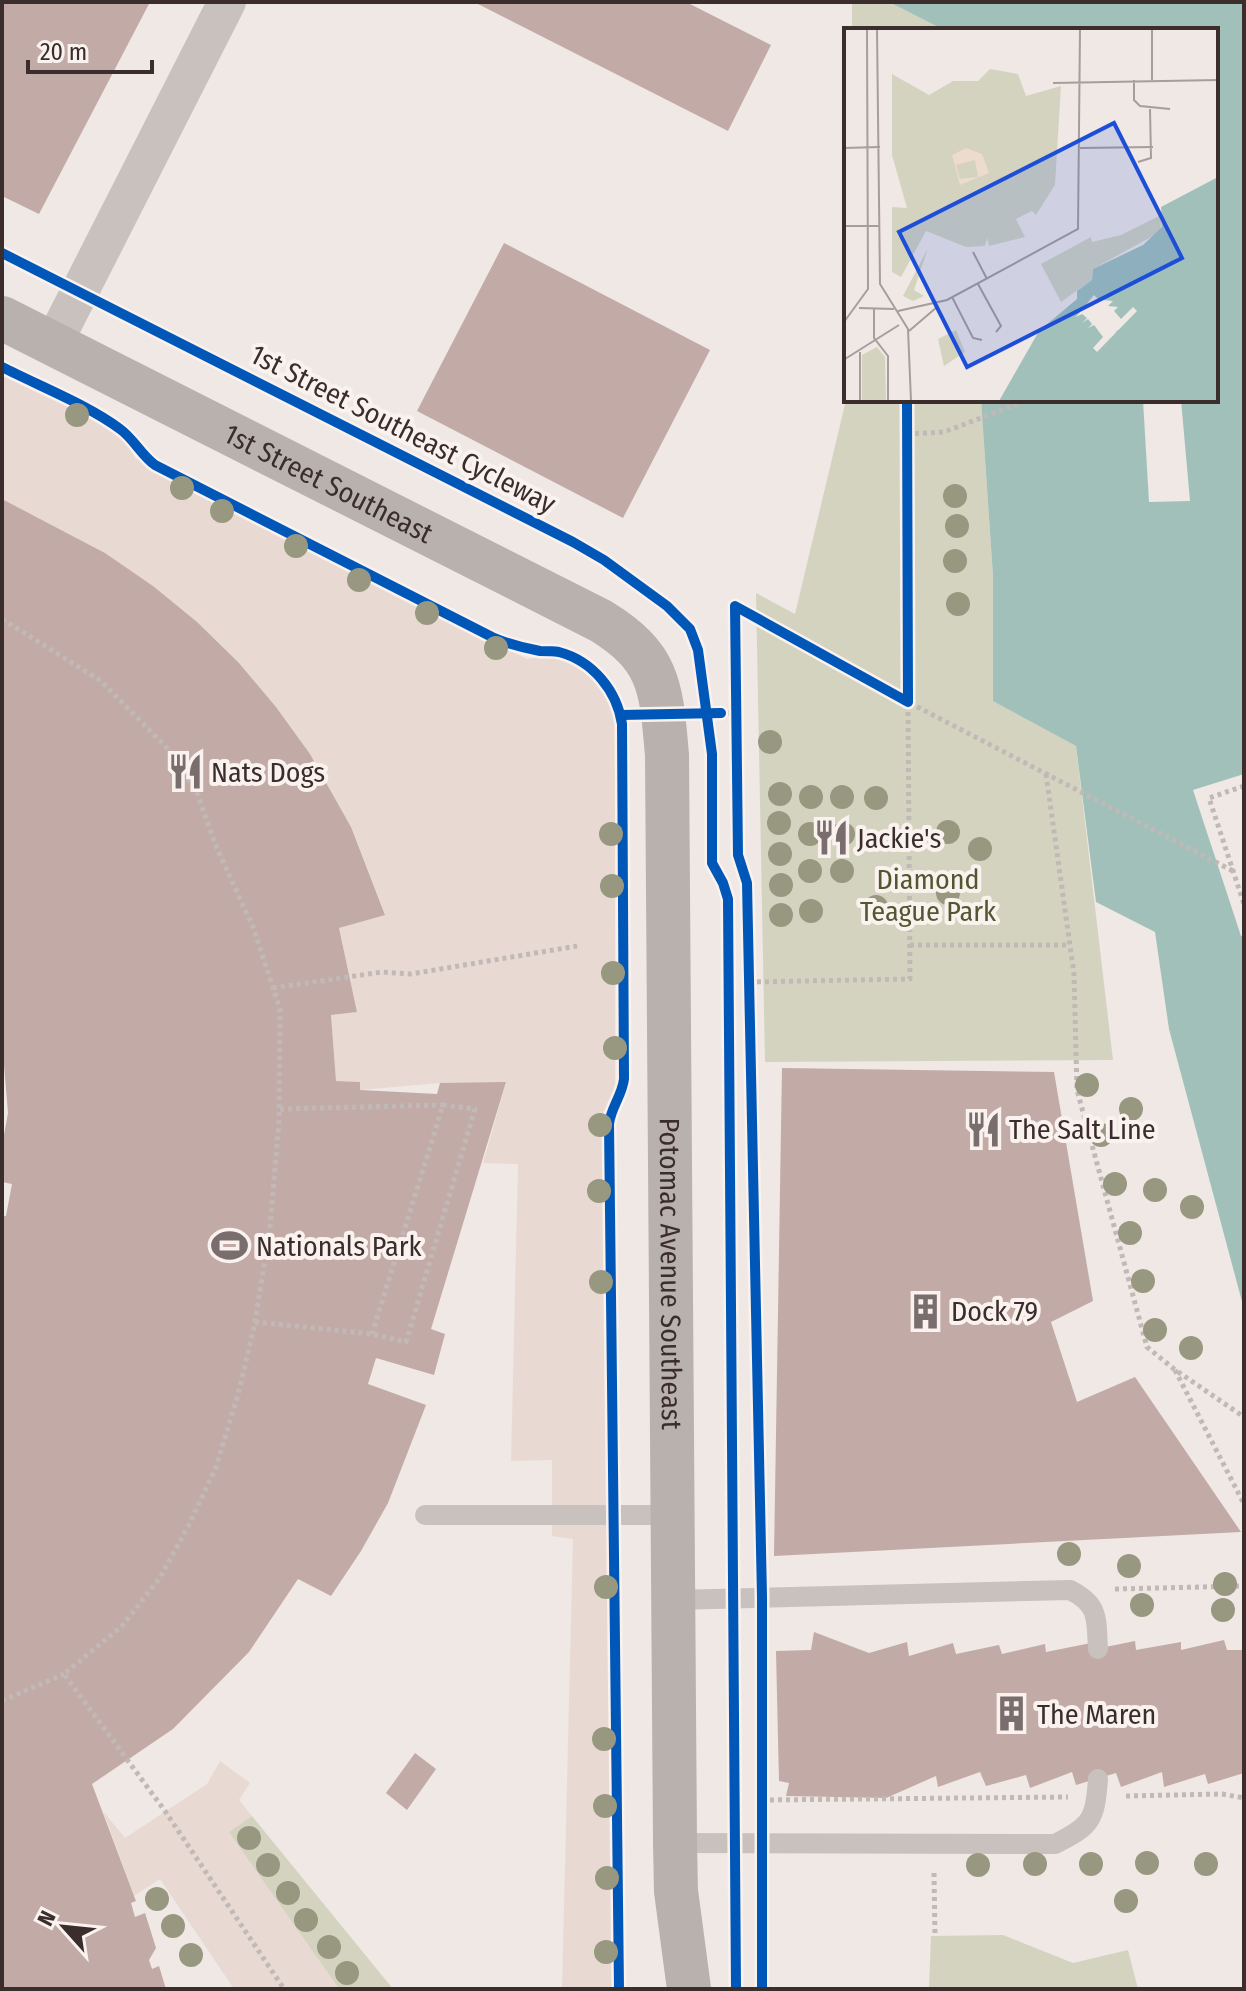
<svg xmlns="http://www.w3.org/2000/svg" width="1246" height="1991" font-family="'Fira Sans Condensed',sans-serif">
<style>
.green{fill:#d4d3c0}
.plaza{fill:#e8dad3}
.water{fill:#a2c0ba}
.pier{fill:#efe8e5}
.building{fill:#c2aaa7}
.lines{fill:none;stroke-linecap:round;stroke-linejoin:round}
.path{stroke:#c1b9b6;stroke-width:5;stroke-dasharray:4 4;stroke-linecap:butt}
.lane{stroke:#c8c1be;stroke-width:20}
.street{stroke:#c8c1be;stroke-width:38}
.secondary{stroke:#b9b1ae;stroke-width:44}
.cycleway-casing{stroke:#faf2ee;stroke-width:15}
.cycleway{stroke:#0057b8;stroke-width:10}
.tree{fill:#989881}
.labels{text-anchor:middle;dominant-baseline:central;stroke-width:8;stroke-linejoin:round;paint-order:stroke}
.street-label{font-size:28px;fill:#3a2d2c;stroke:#faf2ee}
.poi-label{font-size:28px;fill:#3a2d2c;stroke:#faf2ee;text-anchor:start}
.park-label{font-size:28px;fill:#515730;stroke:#faf2ee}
.inset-river{fill:none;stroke:#a2c0ba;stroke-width:4}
.inset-road{fill:none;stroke:#a79d9b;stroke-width:2}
.view{fill:#1d4ed8;fill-opacity:0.15;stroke:#1d4ed8;stroke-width:4}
.inset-edge{fill:none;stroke:#3a2d2c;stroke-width:4}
</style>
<rect width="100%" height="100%" fill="#efe8e5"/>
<g class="green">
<polygon points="852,2 889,2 944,30 852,30"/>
<polygon points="846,400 981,400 993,576 993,700 1076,746 1113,1060 765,1062 756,593 795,614"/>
<polygon points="252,1816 393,1989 339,1989 228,1832"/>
<polygon points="1003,1935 1073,1963 1128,1950 1138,1989 929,1989 931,1936"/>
</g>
<g class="plaza">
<polygon points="2,373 123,434 135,458 527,659 554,655 569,662 595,680 606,694 615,715 615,1093 603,1112 613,1890 612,1989 562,1989 573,1539 552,1536 552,1460 511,1461 518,1164 483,1163 506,1083 440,1083 360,1090 360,1082 336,1081 331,1015 357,1012 339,928 385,914 351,827 310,754 276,707 239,663 153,586 105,553 2,499"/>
<polygon points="220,1761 250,1783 239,1800 252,1816 229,1832 339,1989 234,1989 160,1879 134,1896 103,1811 125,1838 207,1784"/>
</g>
<polygon class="water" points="889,2 1244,2 1244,1309 1169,1029 1155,932 1096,902 1076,746 993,701 993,576 981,400 1216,400 1216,30 944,30"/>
<g class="pier">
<polygon points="1143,400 1181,400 1190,501 1149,502"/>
<polygon points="1244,774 1244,936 1241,936 1193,790"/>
</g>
<g class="building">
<polygon points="2,2 150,2 39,214 2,196"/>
<polygon points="474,2 686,2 771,45 728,131"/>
<polygon points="504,243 710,350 623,518 417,411"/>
<polygon points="2,499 105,553 153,586 197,622 239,663 276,707 310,754 351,827 385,915 339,928 357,1012 331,1015 336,1081 360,1082 360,1090 437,1094 440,1083 506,1082 431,1329 445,1334 434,1375 376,1358 368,1384 426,1405 388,1503 361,1551 331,1596 298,1579 249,1652 173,1729 92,1784 134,1896 136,1901 131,1903 135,1917 145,1913 156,1948 149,1960 152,1969 159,1966 166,1989 2,1989 2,1216 6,1216 12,1184 2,1182 2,1146 8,1113 2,1041"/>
<polygon points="782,1068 1054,1072 1093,1301 1051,1322 1077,1402 1135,1377 1241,1532 774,1556"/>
<polygon points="814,1632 869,1653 907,1642 909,1656 953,1643 956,1654 999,1645 1002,1654 1045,1644 1046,1652 1091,1643 1091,1650 1135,1641 1136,1650 1181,1642 1181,1650 1224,1640 1227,1650 1244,1650 1244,1773 1208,1784 1205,1774 1164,1787 1162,1772 1121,1787 1116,1773 1076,1785 1072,1772 1030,1788 1026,1775 986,1786 980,1772 938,1787 936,1776 886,1798 786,1796 789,1783 779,1781 776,1651 811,1650"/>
<polygon points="415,1753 436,1769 407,1810 386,1793"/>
</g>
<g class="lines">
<g class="path">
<polyline points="907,434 944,432 1028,400"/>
<polyline points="735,606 908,702 1233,871"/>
<polyline points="2,619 101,681 171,752 198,795 215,844 253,927 280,1009 279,1122 270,1227 255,1322 239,1391 216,1467 190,1523 159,1579 122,1626 64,1674 165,1811 284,1989"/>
<polyline points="718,713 735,713"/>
<polyline points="1046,774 1074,974 1077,1090 1147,1347 1174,1369 1244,1417"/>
<polyline points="1244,786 1209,798 1244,904"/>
<polyline points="910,945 1070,945"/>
<polyline points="749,982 910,979 908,702"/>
<polyline points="273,988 382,972 411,974 577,946"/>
<polyline points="280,1109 443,1105"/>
<polyline points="255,1322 372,1334 406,1342 475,1109 443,1105 372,1334"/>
<polyline points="1175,1370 1244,1504"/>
<polyline points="1115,1589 1244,1586"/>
<polyline points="2,1701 64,1674"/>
<polyline points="1126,1796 1222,1794 1244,1798"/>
<polyline points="762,1800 1068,1797"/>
<polyline points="934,1873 935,1936"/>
</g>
<g class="lane">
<polyline points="425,1515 671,1515"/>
<path d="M673,1600L1070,1590C1100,1605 1096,1619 1098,1649"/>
<path d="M675,1843L1055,1844C1092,1826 1095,1819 1098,1779"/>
</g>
<polyline class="street" points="53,344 227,2"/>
<path class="secondary" id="s1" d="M2,318L601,621C661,658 661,688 667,755L675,1843L676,1891L689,1989"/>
<defs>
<g id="cycleway">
<polyline points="2,253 573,542 604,560 667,606 690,629 698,650 712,754 712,863 723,883 728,899 736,1989"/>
<path d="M2,367C39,386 88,405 120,429C134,439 141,455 155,465L492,637C508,644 523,648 540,651C546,651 553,651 559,652C593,661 617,691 622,724L624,1079C622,1096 611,1107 609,1124L619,1989"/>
<polyline points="621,715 721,713"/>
<polyline points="762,1989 762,1597 747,883 738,855 735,606 908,702 907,400"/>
</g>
</defs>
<use href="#cycleway" class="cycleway-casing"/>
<use href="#cycleway" class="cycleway"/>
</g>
<g class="tree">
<circle cx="77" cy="415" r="12"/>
<circle cx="182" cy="488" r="12"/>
<circle cx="955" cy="496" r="12"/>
<circle cx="222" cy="511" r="12"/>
<circle cx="957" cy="526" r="12"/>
<circle cx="296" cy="546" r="12"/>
<circle cx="955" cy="561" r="12"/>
<circle cx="359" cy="580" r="12"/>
<circle cx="958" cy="604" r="12"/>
<circle cx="427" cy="613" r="12"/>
<circle cx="496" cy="648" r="12"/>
<circle cx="770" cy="742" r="12"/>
<circle cx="780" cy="794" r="12"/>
<circle cx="811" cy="797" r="12"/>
<circle cx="842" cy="797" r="12"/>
<circle cx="876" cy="798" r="12"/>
<circle cx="779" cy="823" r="12"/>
<circle cx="948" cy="832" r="12"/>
<circle cx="611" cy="834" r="12"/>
<circle cx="810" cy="834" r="12"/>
<circle cx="843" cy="834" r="12"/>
<circle cx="980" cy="849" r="12"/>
<circle cx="780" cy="854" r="12"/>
<circle cx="810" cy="871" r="12"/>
<circle cx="842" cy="871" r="12"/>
<circle cx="781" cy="885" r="12"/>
<circle cx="612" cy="886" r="12"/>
<circle cx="948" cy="893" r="12"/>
<circle cx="876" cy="907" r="12"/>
<circle cx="811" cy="911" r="12"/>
<circle cx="781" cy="915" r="12"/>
<circle cx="613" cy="973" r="12"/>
<circle cx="615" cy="1048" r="12"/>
<circle cx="1087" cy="1085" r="12"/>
<circle cx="1131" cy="1109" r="12"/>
<circle cx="600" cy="1125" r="12"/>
<circle cx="1101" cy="1135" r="12"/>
<circle cx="1115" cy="1184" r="12"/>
<circle cx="1155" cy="1190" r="12"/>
<circle cx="599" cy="1191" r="12"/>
<circle cx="1192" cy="1207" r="12"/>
<circle cx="1130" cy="1233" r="12"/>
<circle cx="1143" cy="1281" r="12"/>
<circle cx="601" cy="1282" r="12"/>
<circle cx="1155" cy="1330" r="12"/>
<circle cx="1191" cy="1348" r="12"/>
<circle cx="1069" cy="1554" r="12"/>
<circle cx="1129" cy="1566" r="12"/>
<circle cx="1225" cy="1584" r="12"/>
<circle cx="606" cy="1587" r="12"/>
<circle cx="1142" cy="1605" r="12"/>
<circle cx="1223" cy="1610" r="12"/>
<circle cx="604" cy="1739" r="12"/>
<circle cx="605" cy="1806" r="12"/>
<circle cx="249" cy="1838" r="12"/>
<circle cx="1147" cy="1863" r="12"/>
<circle cx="1035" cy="1864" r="12"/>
<circle cx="1091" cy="1864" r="12"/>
<circle cx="1206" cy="1864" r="12"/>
<circle cx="268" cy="1865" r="12"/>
<circle cx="978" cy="1865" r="12"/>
<circle cx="607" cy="1878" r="12"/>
<circle cx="288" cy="1893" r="12"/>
<circle cx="157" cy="1899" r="12"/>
<circle cx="1126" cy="1901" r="12"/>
<circle cx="306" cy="1920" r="12"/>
<circle cx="173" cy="1926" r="12"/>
<circle cx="329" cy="1947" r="12"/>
<circle cx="606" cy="1952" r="12"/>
<circle cx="191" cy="1955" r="12"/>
<circle cx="347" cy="1973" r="12"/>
</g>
<defs>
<symbol id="restaurant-bare" viewBox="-9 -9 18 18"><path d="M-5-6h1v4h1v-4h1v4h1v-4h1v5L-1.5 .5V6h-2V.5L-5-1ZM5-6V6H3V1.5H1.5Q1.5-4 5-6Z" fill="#796e6d" stroke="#faf2ee" stroke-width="2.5" paint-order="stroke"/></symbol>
<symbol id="stadium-bare" viewBox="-9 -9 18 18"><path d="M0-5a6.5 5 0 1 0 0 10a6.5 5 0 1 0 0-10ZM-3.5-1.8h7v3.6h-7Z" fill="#796e6d" stroke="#faf2ee" stroke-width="2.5" paint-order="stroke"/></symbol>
<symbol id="building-bare" viewBox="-9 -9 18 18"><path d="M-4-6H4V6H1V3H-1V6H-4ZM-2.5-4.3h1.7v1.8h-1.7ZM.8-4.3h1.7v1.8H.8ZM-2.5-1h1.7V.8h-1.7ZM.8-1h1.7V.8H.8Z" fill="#796e6d" stroke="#faf2ee" stroke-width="2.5" paint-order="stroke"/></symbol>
</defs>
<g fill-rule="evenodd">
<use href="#restaurant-bare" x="160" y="746" width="51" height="51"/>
<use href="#restaurant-bare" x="806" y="812" width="51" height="51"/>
<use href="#restaurant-bare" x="958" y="1104" width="51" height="51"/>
<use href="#stadium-bare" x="204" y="1220" width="51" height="51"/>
<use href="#building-bare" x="900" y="1286" width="51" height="51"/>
<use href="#building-bare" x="986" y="1688" width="51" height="51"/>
</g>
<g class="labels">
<g class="street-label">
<text transform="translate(403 429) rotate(27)">1st Street Southeast Cycleway</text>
<text stroke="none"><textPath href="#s1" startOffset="366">1st Street Southeast</textPath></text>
<text stroke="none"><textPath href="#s1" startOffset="1348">Potomac Avenue Southeast</textPath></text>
</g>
<g class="poi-label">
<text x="211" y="772">Nats Dogs</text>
<text x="857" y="838">Jackie's</text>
<text x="1009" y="1129">The Salt Line</text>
<text x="256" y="1246">Nationals Park</text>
<text x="951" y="1311">Dock 79</text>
<text x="1037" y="1714">The Maren</text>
</g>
<g class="park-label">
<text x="928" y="879">Diamond<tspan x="928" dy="32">Teague Park</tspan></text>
</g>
</g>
<g transform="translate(844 28)">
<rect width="374" height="374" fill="#efe8e5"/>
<path d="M146,41L174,46L182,68L217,58L211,157L192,187L188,183L172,191L181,209L145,218L143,210L141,218L122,219L82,203L57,249L48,244V179L63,180L48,127V46L85,67L109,53H134ZM319,186L316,204L249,241L248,252L217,274L197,236L247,209L248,214L277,207ZM84,220L70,262L80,268L69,273L59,268ZM112,302L121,324L100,338L94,311ZM33,319L41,329L42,373H18V327Z" fill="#d4d3c0"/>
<path d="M122,120L138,126L145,145L116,157L108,127ZM131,132L134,149L116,151L112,137Z" fill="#eddbcd" fill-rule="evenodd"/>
<path d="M374,149V373H155L195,303L233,271V263L248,252L249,241L299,217L318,199L317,179Z" fill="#a2c0ba"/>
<path d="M262,266L258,272L269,273L264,278L274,279L270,283L277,291L289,279L293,283L253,324L249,320L259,309L250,297L244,300L248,296L244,291L238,295L243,290L238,286L232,289L250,267L255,272Z" fill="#efe8e5"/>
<path class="inset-river" d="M273,303L287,320L295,357L289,373"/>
<path class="inset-road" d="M33,1L36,256L64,301L67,373M290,52V72L296,78L326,81M308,52V1M209,55L374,52M0,120L36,119M236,120L309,119M294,134L307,130L306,81M0,198H36M129,224L143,251M134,256L157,298L152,304M108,269L129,310L138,312M15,280L50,281M30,281V310L44,328V373M54,283L103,272L234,201L236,1M0,294L24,261L23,1M65,303L93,279M16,324V373M1,331L55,297"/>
<path class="view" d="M270,95L338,230L123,339L55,204Z"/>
<rect width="374" height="374" class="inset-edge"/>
</g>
<rect width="1246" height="1991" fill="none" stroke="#3a2d2c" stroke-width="8"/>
<g transform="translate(64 1927) rotate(297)" stroke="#faf2ee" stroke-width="6" paint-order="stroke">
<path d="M0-6L14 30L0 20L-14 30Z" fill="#3a2d2c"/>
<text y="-12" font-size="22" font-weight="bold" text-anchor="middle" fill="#3a2d2c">N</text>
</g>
<path d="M28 60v12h124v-12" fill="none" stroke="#3a2d2c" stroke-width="4"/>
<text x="40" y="60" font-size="24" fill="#3a2d2c" stroke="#faf2ee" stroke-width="6" paint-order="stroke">20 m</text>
</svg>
